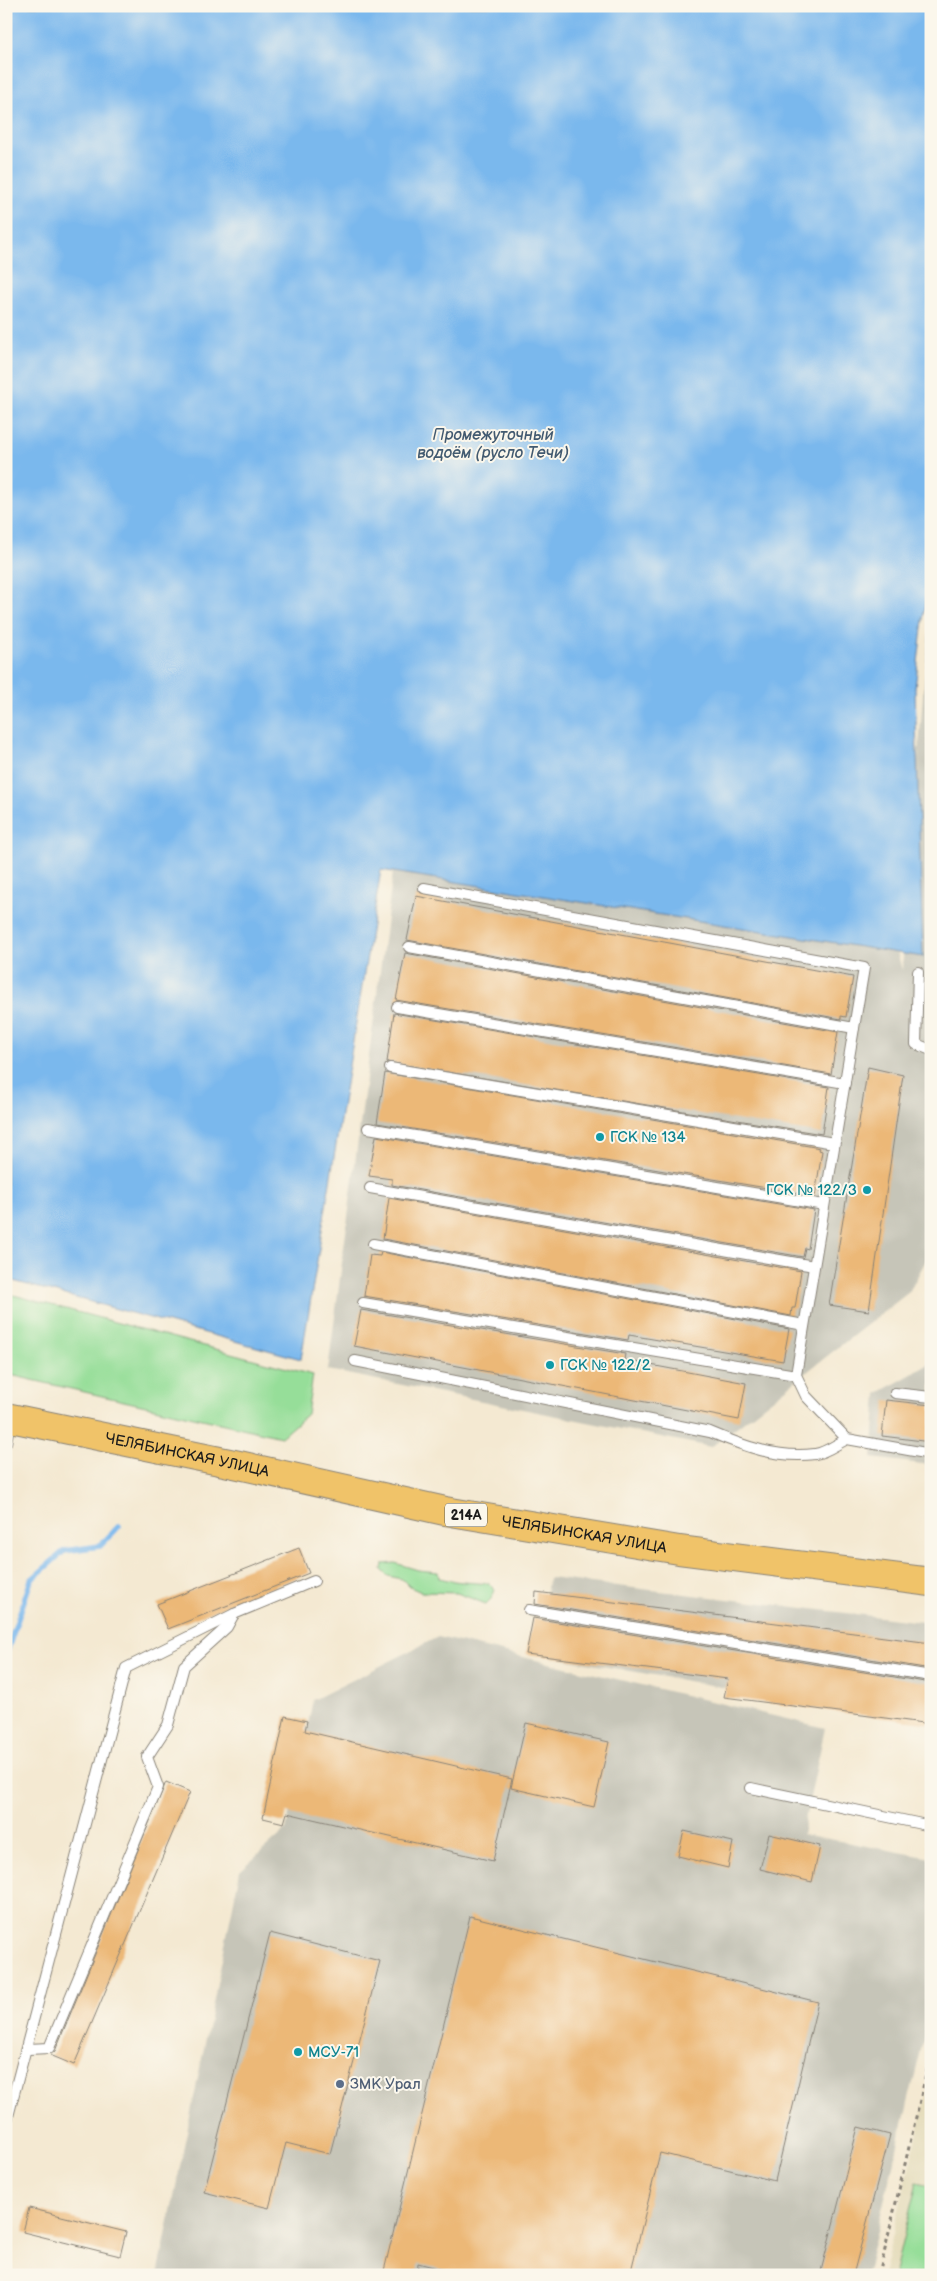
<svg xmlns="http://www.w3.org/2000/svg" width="937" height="2281" font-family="'Balsamiq Sans',sans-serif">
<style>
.built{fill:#e4dbba}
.industrial{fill:#c6c5b8}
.green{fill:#96de99;stroke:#597d5a}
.water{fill:#7ab8ed;stroke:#4b6a84}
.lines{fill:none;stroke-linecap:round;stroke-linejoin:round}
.stream{stroke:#7ab8ed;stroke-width:5.5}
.building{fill:#ecb877}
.lane-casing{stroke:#888277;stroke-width:12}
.primary-casing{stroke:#888277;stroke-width:30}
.path{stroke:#888277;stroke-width:3;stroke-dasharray:4 4;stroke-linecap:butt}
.lane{stroke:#fff;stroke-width:10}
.primary{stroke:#f0c369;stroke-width:28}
.culture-dot{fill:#0f9aa8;stroke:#fbf7ec;stroke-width:2}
.service-dot{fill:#5c6f8a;stroke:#fbf7ec;stroke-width:2}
.labels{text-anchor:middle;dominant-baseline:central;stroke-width:4;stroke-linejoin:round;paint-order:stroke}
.shield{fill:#fbf7ec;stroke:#5f5e5a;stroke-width:1}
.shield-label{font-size:14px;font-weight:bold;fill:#1c1c1c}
.culture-label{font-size:15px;fill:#0d838f;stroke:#fbf7ec;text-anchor:start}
.street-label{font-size:15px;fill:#1c1c1c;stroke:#fbf7ec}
.service-label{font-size:15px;fill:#4e5e75;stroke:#fbf7ec;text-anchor:start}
.water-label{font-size:16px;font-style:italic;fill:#425a70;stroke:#fbf7ec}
</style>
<rect width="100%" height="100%" fill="#fbf7ec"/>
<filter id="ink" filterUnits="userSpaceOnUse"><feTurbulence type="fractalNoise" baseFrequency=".02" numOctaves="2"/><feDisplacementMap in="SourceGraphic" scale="10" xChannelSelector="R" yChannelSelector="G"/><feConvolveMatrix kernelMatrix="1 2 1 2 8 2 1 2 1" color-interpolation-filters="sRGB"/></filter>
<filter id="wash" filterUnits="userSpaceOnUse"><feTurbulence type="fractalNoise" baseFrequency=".0096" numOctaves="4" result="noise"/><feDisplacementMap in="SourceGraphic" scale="20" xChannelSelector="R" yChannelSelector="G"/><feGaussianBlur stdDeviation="1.12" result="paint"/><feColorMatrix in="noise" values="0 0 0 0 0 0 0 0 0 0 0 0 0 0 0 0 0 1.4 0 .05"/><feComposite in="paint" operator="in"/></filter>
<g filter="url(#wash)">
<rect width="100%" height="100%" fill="#f4e9d2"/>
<polygon class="built" points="931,2079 931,2275 883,2275"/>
<g class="industrial">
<polygon points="931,614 931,1251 909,1292 711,1447 328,1370 393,872 897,952 902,970 923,695"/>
<polygon points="931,1363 931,1465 872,1458 877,1394"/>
<polygon points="549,1578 931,1623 931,1724 535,1654"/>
<polygon points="438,1637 825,1728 802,1834 931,1858 931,2009 866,2275 158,2275 240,1871 286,1830 313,1700"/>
</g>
<g class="green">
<polygon points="6,1293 313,1375 307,1414 281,1437 6,1374"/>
<path d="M395,1563L418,1570L438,1572L439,1578C458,1583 471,1582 489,1584L495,1590L491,1599L486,1604L457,1593L421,1592L410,1587L402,1579L388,1576L382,1570L383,1564Z"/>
<polygon points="917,2182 931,2185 931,2275 894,2275"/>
</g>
<polygon class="water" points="6,6 931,6 931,552 915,688 923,957 381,870 301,1359 6,1279"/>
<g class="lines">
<polyline class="stream" points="6,1654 31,1580 64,1551 100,1546 119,1526"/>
</g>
<g id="blocks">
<g class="building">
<polygon points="416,896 853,977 846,1017 841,1016 841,1019 407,940"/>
<polygon points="405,953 838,1032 831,1074 396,1000"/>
<polygon points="394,1013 829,1087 822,1134 387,1062"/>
<polygon points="868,1067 903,1075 869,1311 829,1305"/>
<polygon points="385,1073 820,1148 819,1150 822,1151 815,1196 377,1123"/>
<polygon points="376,1136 814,1210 808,1249 805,1248 803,1257 392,1185 392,1179 369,1176"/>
<polygon points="389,1198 801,1271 795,1308 792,1308 791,1316 383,1239"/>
<polygon points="381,1252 789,1329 783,1361 629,1335 628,1340 364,1296 370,1255 380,1256"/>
<polygon points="361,1310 625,1354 624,1360 746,1383 739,1420 354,1346"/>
<polygon points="886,1400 931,1405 931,1442 882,1436"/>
<polygon points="299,1548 309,1573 168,1629 157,1604"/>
<polygon points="536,1592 931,1643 931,1669 535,1604"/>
<polygon points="533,1618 931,1683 931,1724 724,1697 728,1679 526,1654"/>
<polygon points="285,1716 307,1721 305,1731 512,1779 493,1861 287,1813 284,1823 263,1818"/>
<polygon points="526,1723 609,1742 594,1807 511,1788"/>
<polygon points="166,1782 190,1792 74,2065 50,2055 55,2051"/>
<polygon points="684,1831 733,1842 728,1868 678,1856"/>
<polygon points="769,1834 820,1846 812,1882 760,1869"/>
<polygon points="470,1916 818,2002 775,2181 660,2153 630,2275 464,2275 418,2263 417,2275 383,2275"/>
<polygon points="270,1933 380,1961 330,2154 286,2143 269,2208 204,2192"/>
<polygon points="858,2127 890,2135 853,2275 820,2275"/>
<polygon points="29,2208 126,2232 120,2256 23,2232"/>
</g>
</g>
</g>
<g filter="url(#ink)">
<use href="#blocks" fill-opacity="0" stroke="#888277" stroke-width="1"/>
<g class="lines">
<defs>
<g id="lane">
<polyline points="424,888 864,968 796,1375 806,1396 847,1439 931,1454"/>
<polyline points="409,947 854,1028"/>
<polyline points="918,972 916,1044 931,1050"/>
<polyline points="397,1007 845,1083"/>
<polyline points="390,1068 834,1143"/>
<polyline points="368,1128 824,1205"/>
<polyline points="370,1188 814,1266"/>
<polyline points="373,1244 804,1325"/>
<polyline points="363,1303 796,1375"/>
<path d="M355,1361L710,1432C743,1446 778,1459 815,1454C825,1453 837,1444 847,1439"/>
<polyline points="895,1393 931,1397"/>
<polyline points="6,1443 10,1419"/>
<polyline points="529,1610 931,1676"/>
<polyline points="751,1788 931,1826"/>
<polyline points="28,2049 49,2048 158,1787 147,1757 168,1725 184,1666 227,1627 234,1614"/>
<polyline points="6,2124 126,1668 234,1614 314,1581"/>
</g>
<g id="primary">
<path id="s1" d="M6,1417L239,1465L445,1511L679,1550L931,1582"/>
</g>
</defs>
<use href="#lane" class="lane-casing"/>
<use href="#primary" class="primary-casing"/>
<polyline class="path" points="879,2275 931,2053"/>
<use href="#lane" class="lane"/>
<use href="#primary" class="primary"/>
</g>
</g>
<g class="culture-dot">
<circle cx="600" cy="1137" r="5"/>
<circle cx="867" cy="1190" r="5"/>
<circle cx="550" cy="1365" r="5"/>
<circle cx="298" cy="2052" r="5"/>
</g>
<circle class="service-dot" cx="340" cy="2084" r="5"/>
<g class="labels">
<rect class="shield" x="445" y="1503.5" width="42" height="23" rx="4"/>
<g class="shield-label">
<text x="466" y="1515">214А</text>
</g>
<g class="culture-label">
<text x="610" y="1137">ГСК № 134</text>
<text x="857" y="1190" text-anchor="end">ГСК № 122/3</text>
<text x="560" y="1365">ГСК № 122/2</text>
<text x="308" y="2052">МСУ-71</text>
</g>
<g class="street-label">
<text stroke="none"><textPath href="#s1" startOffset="185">ЧЕЛЯБИНСКАЯ УЛИЦА</textPath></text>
<text stroke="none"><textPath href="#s1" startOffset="590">ЧЕЛЯБИНСКАЯ УЛИЦА</textPath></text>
</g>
<g class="service-label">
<text x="350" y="2084">ЗМК Урал</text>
</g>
<g class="water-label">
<text x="493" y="435">Промежуточный<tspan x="493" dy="18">водоём (русло Течи)</tspan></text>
</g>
</g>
<rect width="937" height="2281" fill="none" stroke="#fbf7ec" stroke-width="25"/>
</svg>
